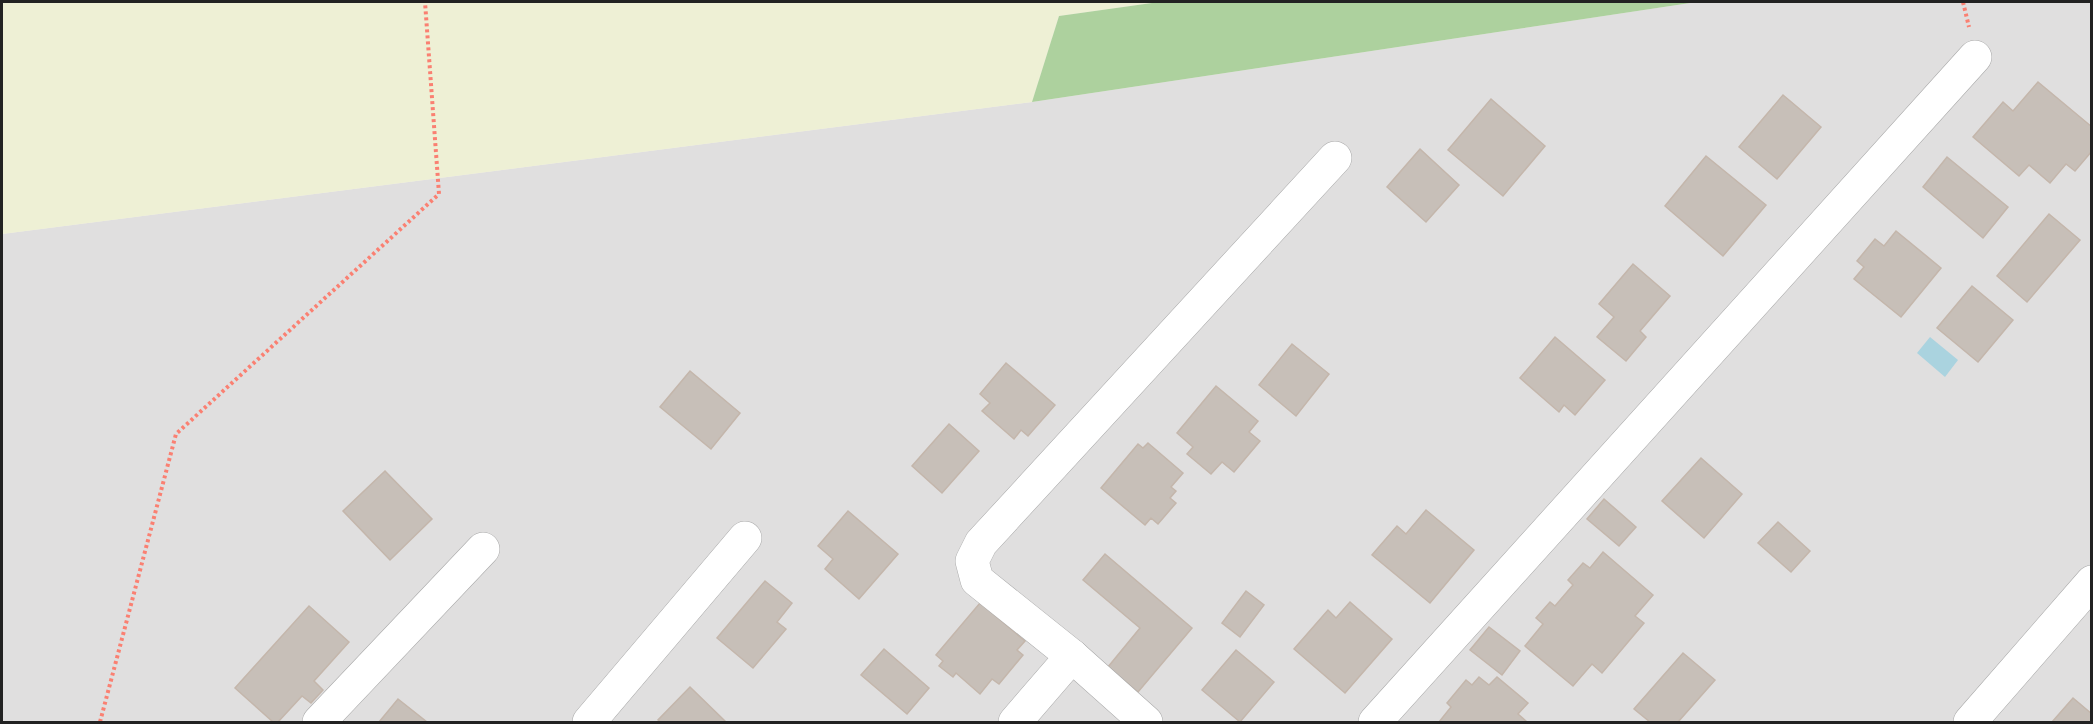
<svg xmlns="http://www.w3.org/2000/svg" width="2093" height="724" font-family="'Open Sans',sans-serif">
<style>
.residential{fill:#e0dfdf}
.farmland{fill:#eef0d5}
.forest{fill:#add19e}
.water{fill:#aad3df}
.building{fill:#c7bfb8;stroke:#c4b6ab;stroke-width:1.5}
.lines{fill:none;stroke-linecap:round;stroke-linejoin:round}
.minor-casing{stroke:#a9a9a9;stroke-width:34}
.path{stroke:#fa8072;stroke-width:4;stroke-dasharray:3 3;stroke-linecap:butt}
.minor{stroke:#fff;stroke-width:33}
</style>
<rect width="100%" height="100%" fill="#f2efe9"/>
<polygon class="residential" points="1697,2 2091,2 2091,722 2,722 2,234 1032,102"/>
<polygon class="farmland" points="2,2 1159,2 1059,16 1032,102 2,234"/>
<polygon class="forest" points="1159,2 1697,2 1032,102 1059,16"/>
<polygon class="water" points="1930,337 1958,360 1945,377 1917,353"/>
<g class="building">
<polygon points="2038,82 2092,127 2092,151 2075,171 2066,164 2050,183 2029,165 2019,176 1973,137 2003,102 2013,111"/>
<polygon points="1783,95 1821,127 1777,179 1739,147"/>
<polygon points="1491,99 1545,146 1503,196 1448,150"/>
<polygon points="1420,149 1459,185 1426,222 1387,187"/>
<polygon points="1706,156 1766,205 1723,256 1665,206"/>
<polygon points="1947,157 2008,207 1983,238 1923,187"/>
<polygon points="2049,214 2080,240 2027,302 1997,276"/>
<polygon points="1896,231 1941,268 1901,317 1854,279 1864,267 1857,261 1875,239 1884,246"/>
<polygon points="1633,264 1670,296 1640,331 1646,337 1626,361 1597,337 1614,317 1599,304"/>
<polygon points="1972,286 2013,320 1978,362 1937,328"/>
<polygon points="1555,337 1605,380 1575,415 1564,405 1559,412 1520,378"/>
<polygon points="1292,344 1329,374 1296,416 1259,385"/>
<polygon points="1006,363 1055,405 1028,436 1021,430 1014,439 982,411 990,403 980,394"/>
<polygon points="690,371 740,413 711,449 660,407"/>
<polygon points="1216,386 1258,421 1249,432 1260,441 1234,472 1222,462 1211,474 1187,454 1193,447 1177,433"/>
<polygon points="949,424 979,451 942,493 912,466"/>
<polygon points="1148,443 1183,473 1171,487 1176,491 1170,498 1176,503 1158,524 1151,518 1145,525 1101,488 1138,444 1143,448"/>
<polygon points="1701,458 1742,494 1704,538 1662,501"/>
<polygon points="385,471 432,519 390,560 343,511"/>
<polygon points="1604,499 1636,527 1619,546 1587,519"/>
<polygon points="1426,510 1474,550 1430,603 1372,555 1397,526 1406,534"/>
<polygon points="848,511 898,554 859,599 825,569 833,559 818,546"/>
<polygon points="1778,522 1810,551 1791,572 1758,543"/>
<polygon points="1603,552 1653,595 1635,616 1644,623 1602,673 1592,664 1573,686 1525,646 1543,624 1536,618 1550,602 1555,606 1573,585 1568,580 1583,563 1590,568"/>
<polygon points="1105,554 1192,628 1138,692 1108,667 1140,628 1083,580"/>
<polygon points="765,581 792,603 777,622 786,629 753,668 717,638"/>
<polygon points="1246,591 1264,605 1240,637 1222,623"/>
<polygon points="1350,602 1392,639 1345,693 1294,649 1328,610 1336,618"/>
<polygon points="980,603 1025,641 1017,650 1023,655 999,684 992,679 980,694 956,673 953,677 939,666 943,661 936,655"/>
<polygon points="309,606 349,642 314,681 323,690 311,703 302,696 278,722 273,722 235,688"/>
<polygon points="1489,627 1520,651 1502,675 1470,650"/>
<polygon points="884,649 929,688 907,714 861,675"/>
<polygon points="1236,650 1274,682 1240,722 1202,690"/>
<polygon points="1683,653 1715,680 1678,722 1650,722 1634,709"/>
<polygon points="1479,677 1489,685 1497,677 1528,703 1518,714 1527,722 1439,722 1451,707 1447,703 1466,680 1472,685"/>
<polygon points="690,687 726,722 661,722 658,720"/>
<polygon points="2073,698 2092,714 2092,722 2052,722"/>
<polygon points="398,699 427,722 379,722"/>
</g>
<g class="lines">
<defs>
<g id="minor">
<polyline points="319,722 483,549"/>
<polyline points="589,722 745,538"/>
<polyline points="1015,722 1072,656"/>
<polyline points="1146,722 1072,656 977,580 972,561 981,543 1335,158"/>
<polyline points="1375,722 1975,57"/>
<polyline points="1970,722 2092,582"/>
</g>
</defs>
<use href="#minor" class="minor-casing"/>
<g class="path">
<polyline points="1963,2 1969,27"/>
<polyline points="100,722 176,434 439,194 425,2"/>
</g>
<use href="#minor" class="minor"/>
</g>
<rect width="2093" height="724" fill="none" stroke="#222222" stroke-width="6"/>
</svg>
